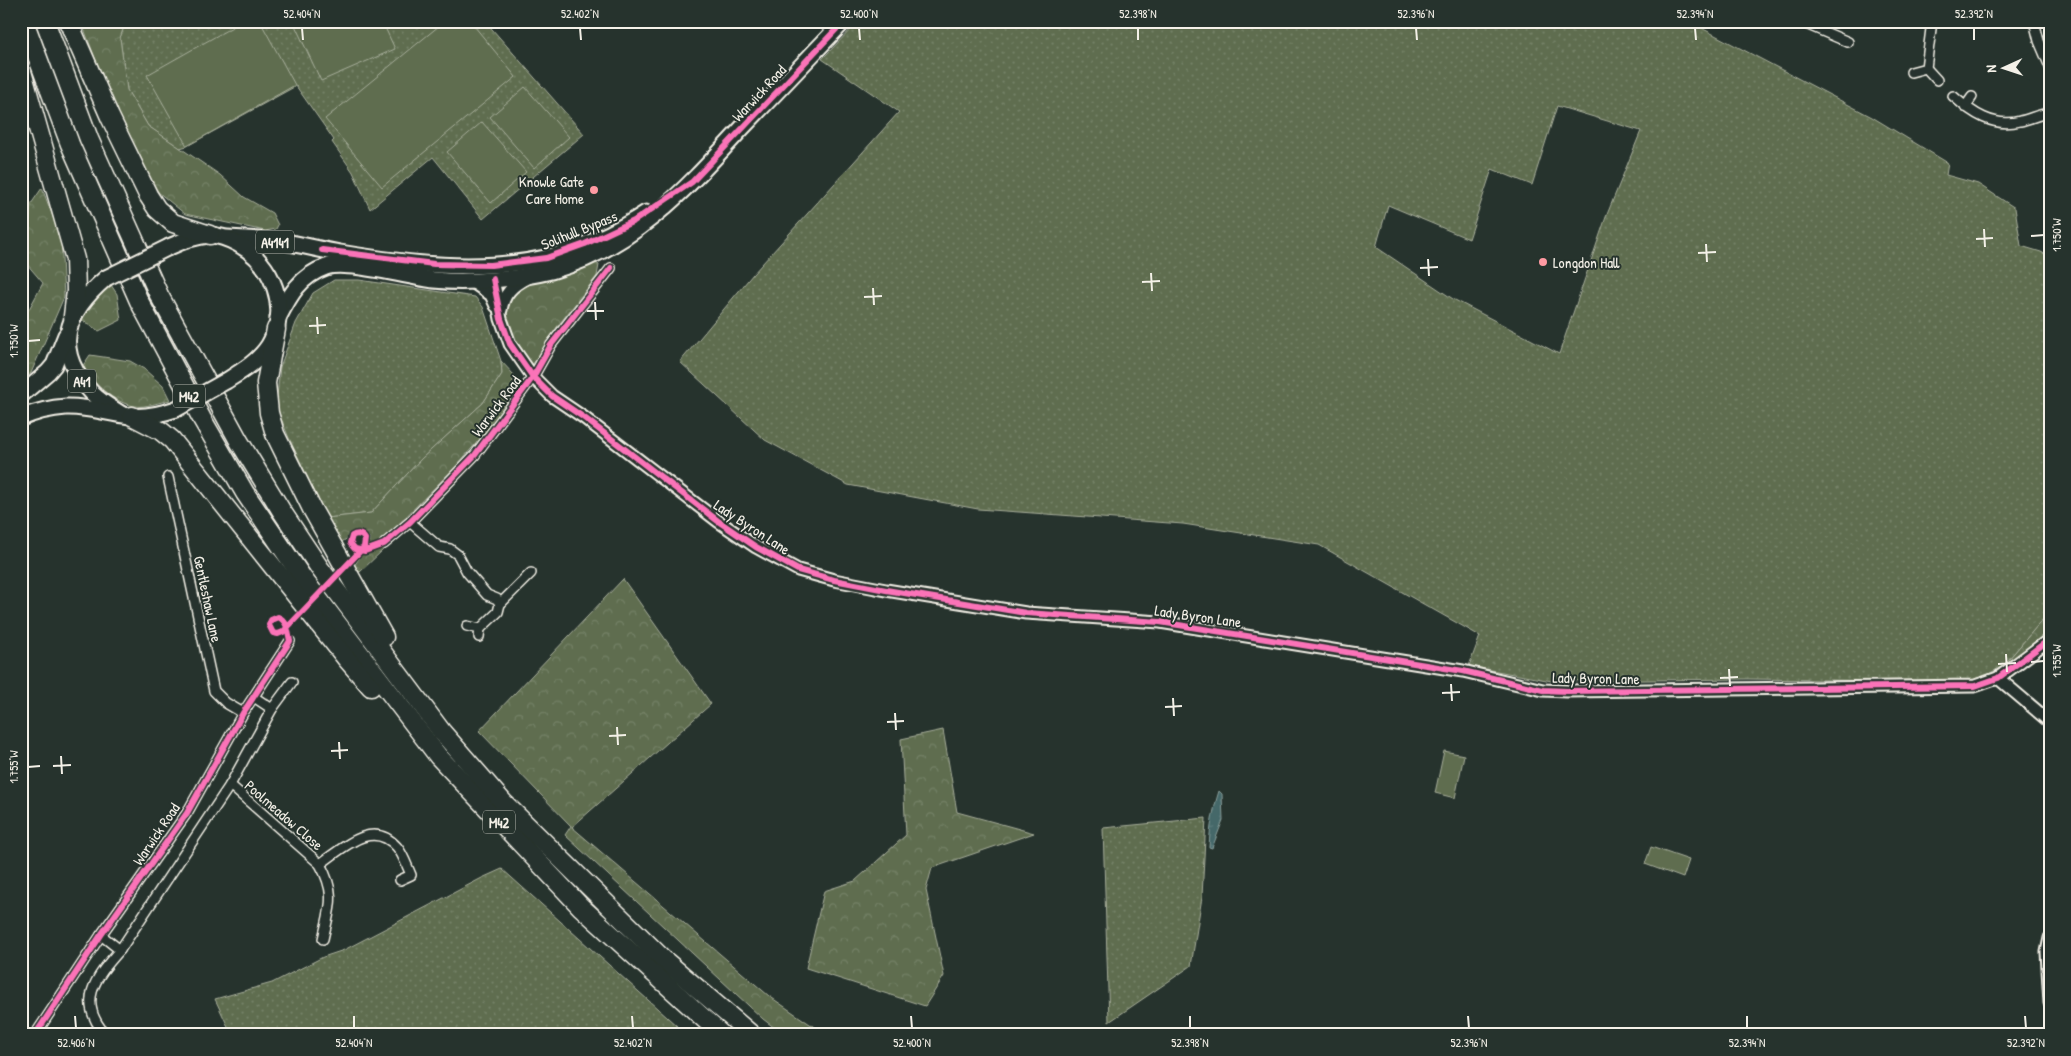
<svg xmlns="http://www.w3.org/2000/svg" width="2071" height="1056" font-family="'Patrick Hand',sans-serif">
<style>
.grass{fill:url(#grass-dots);stroke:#a9af9c;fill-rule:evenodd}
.forest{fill:url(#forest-crowns);stroke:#a9af9c}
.garden{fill:#5e6d4f;stroke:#a9af9c}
.water{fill:url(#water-ripples);stroke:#8a9f9c}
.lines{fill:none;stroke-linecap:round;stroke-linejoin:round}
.minor-casing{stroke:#f4f1e8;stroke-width:12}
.tertiary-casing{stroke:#f4f1e8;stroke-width:15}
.primary-casing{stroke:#f4f1e8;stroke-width:19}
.trunk-casing{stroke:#f4f1e8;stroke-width:19}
.motorway-casing{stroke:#f4f1e8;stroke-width:21}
.minor{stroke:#26332d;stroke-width:9}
.tertiary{stroke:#26332d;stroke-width:11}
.primary{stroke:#26332d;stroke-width:15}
.trunk{stroke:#26332d;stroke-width:15}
.motorway{stroke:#26332d;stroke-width:18}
.trunk-bridge-casing{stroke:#f4f1e8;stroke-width:19;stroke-linecap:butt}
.trunk-bridge{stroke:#26332d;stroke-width:15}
.cycleway-casing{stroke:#26332d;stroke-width:9}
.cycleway{stroke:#fb73b8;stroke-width:6}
.ticks{fill:none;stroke:#f4f1e8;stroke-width:2}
.poi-dot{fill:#ff9aa2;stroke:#26332d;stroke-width:2}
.labels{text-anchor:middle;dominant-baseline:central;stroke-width:4;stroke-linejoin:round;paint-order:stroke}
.shield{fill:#26332d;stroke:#b6b8b0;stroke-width:1}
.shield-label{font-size:14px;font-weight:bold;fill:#f4f1e8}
.street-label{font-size:15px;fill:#f4f1e8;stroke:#26332d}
.poi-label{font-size:15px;fill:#f4f1e8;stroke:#26332d;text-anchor:end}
.neatline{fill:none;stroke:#f4f1e8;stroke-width:2}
.ticks-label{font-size:12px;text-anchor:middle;fill:#f4f1e8}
</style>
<defs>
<pattern id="grass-dots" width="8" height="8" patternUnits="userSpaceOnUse" patternTransform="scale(1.25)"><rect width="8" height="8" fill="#5e6d4f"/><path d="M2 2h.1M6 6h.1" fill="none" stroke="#768268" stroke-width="1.8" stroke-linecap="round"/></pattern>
<pattern id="forest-crowns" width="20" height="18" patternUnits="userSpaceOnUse" patternTransform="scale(1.25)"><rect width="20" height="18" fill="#5e6d4f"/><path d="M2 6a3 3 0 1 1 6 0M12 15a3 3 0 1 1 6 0" fill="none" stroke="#768268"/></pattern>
<pattern id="water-ripples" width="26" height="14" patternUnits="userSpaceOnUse" patternTransform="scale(1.25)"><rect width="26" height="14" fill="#446869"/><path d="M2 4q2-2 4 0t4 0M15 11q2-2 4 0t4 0" fill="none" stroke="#607e7e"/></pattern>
</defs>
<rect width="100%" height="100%" fill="#26332d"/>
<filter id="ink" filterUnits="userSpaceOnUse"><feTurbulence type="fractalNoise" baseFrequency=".02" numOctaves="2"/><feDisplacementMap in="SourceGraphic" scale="10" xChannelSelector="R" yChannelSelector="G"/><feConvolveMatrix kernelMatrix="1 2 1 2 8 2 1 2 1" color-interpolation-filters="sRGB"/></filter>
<g filter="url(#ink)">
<g class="grass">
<polygon points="126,21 485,21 584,134 483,219 433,157 370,209 353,172 332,142 334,140 296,86 187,146 180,148 148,126 127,90 120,38"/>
<path d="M859,21H1688L1872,117L1948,163L1946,175L1978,184L2015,208L2021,246L2041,252L2050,257V611L2003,666L1974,682L1747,679L1552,681L1469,666L1480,636L1319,545L1183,524L978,509L848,485L765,440L680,362L753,274L899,112L822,59ZM1557,106L1641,131L1606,217L1559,354L1453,299L1376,247L1388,205L1469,239L1492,169L1532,185Z"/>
<polygon points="334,280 359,280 475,297 483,307 501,361 502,374 483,403 421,459 371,513 327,518 289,438 276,406 280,367 296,323 313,293"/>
<polygon points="1206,818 1202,897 1191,966 1109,1022 1103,828"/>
<polygon points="502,869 687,1035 232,1035 215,999 272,983 323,957 344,950 482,878"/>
</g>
<g class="forest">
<polygon points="81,21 126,21 120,38 127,90 148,126 220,175 244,197 272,213 278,225 276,229 265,231 185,214 158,192 108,92"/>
<polygon points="42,188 61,238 64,297 31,373 21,381 21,311 28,311 43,283 26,263 31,204"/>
<polygon points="595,262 599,265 597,276 557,327 531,367 507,329 506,306 512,294 533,282"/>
<polygon points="109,282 117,294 121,320 99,331 80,319 86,303"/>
<path d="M90,355L130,361L144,369L163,386L170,400C160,402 145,408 135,406C113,403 94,383 82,367Z"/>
<polygon points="501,361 514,375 511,395 487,431 457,465 382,541 384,549 360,572 354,566 370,542 369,537 356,533 340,543 327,518 371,513 421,459 483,403 502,374"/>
<polygon points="623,579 711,704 572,827 769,996 826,1035 784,1035 763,1019 565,835 571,826 479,731"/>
<polygon points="2050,611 2050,633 2003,666"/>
<polygon points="943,730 957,812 1034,833 932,868 926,890 944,976 925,1006 806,968 824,891 855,881 906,835 901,739"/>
</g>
<g class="garden">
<polygon points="243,21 260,21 295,85 187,146 147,75"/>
<polygon points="293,21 382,21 395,49 321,81"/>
<polygon points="445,21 470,21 516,77 382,187 325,119"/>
<polygon points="525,87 569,137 534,168 490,117"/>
<polygon points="482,122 526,172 491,203 447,152"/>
<polygon points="1444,751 1464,755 1455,798 1435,793"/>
<polygon points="1651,847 1689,860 1683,878 1645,864"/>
</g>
<path class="water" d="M1219,791L1222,794L1223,820L1212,848L1209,847C1210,828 1213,810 1219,791Z"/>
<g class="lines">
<defs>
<g id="minor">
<polyline points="1799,21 1848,42"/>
<polyline points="2034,21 2039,41 2050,67"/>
<polyline points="1926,68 1937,80"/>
<polyline points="1911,72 1926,68 1932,21"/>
<path d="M1953,96C1972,113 1993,128 2020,121C2030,119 2039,114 2050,113"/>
<polyline points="1965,107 1972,97"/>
<polyline points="168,477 214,691 226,703 243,713"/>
<polyline points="410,522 439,547 450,549 458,555 467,572 487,595 497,599 500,604 498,612 480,629 479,637"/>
<polyline points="384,544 410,522 475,455 533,377 551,345 611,268"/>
<polyline points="500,604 531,573"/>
<polyline points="467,626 480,629"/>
<polyline points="254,697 272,709"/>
<path d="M230,785L320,864C342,849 372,818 397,847C403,854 407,866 411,875L400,880"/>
<path d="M320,864C337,895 330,907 323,939"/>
<path d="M101,935L120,950C95,978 76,1002 106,1035"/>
<polyline points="120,950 230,785 272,709 292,682"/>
<polyline points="35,1035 101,935 187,813 243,713 290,641"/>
</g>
<g id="tertiary">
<polyline points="493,279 501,319 510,344 533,377 552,396 583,417 718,521 756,547 798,570 834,580 886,590 1026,613 1160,622 1463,671 1543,690 1567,691 1975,686 1998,678 2050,639"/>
<polyline points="471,281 491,295 496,306"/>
<path d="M501,310C504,293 512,286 527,278"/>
<polyline points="1998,678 2050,722"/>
<polyline points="2050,938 2047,952 2050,1003"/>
</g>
<g id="primary">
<path d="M227,238C246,239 265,240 284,242C303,245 322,250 340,253C407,264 479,273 545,258C575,252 620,230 646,213"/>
<path d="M278,318C290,295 300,276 326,267C346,260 409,277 434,280C468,284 518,279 551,271C634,248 686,189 742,128C776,92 810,57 844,21"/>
</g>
<g id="trunk">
<path d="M169,247C182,241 196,236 209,235C220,235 229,239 238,244C273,263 291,309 269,345C259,361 242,371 226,381"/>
<path d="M106,278C65,313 51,350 93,394C101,402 112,408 121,414"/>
<polyline points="21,395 48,372 54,365 66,335"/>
<path d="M21,418C35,412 51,408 66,407C88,406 109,414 130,416C146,418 161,414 176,409"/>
</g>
<g id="motorway">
<polyline points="24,21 70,144 139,301 202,419 245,493 304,580 438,756 581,907 722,1035"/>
<polyline points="45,21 89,139 159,295 239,441 281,510 321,570 442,732 503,802 662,958 752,1035"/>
<polyline points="68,21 110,117 148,195 157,209 173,223 210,235"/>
<polyline points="21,68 75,259 76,291 73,316"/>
<polyline points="276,329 266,383 269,413 275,434 312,509 384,637"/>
<polyline points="132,416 161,431 172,440 345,657 371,687"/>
</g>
</defs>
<use href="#minor" class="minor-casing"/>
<use href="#tertiary" class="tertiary-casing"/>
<use href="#primary" class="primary-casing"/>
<use href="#trunk" class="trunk-casing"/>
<use href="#motorway" class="motorway-casing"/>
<use href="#minor" class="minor"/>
<use href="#tertiary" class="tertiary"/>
<use href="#primary" class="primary"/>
<use href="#trunk" class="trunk"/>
<use href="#motorway" class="motorway"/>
<defs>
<g id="trunk-bridge">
<polyline points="106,278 169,247"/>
<polyline points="176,409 226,381"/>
</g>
</defs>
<use href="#trunk-bridge" class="trunk-bridge-casing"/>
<use href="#trunk-bridge" class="trunk-bridge"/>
<defs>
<g id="cycleway">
<polyline points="322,250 434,264 491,265 546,258 585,244 634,221 692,182 844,21"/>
<polyline points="493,279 501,319 510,344 533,377 552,396 583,417 718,521 756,547 798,570 834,580 886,590 1026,613 1160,622 1463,671 1543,690 1567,691 1975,686 1998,678 2050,639"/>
<path d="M35,1035L101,935L187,813L243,713L290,641C288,632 288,621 278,617L271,620L269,625L273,633L278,634L283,632L364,547L365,539C362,534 357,533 352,536L350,543L355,549L365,551L384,544L410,522L475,455L533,377L551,345L611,268"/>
</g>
</defs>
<use href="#cycleway" class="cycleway-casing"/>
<use href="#cycleway" class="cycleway"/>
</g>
</g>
<path class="ticks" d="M302,28L303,40M580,28L581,40M859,28L860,40M1138,28V40M1416,28L1417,40M1695,28L1696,40M1974,28V40M1984,229L1985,247M2031,236L2044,235M1976,239L1993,238M1706,244L1707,262M1698,253L1716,252M1428,259L1429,276M1420,268L1438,267M1151,273L1152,291M1142,282L1160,281M873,288L874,305M864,297L882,296M595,302L596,320M587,311H604M317,317L318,334M309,326L326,325M28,341L40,340M2006,654L2007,672M2031,662L2044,661M1998,664L2016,663M1729,669L1730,686M1720,678L1738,677M1451,684L1452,701M1442,693L1460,692M1173,698L1174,716M1165,707L1182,706M895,713L896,730M887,722L904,721M617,727L618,745M609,736L626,735M339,742L340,759M331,751L348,750M61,756L62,774M53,766L71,765M28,767L40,766M75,1016L76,1028M354,1016V1028M632,1016L633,1028M911,1016L912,1028M1190,1016V1028M1468,1016L1469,1028M1747,1016V1028M2025,1016L2026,1028"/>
<g class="poi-dot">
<circle cx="594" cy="190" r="5"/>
<circle cx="1543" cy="262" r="5"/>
</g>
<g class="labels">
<g class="shield">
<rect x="256" y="230.5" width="38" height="23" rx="4"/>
<rect x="68" y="369.5" width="28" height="23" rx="4"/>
<rect x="173" y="384.5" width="32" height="23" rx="4"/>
<rect x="483" y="810.5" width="32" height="23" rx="4"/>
</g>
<g class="shield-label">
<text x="275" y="242">A4141</text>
<text x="82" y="381">A41</text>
<text x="189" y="396">M42</text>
<text x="499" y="822">M42</text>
</g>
<g class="street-label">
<text transform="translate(759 93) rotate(-47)">Warwick Road</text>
<text transform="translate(579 230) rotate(-22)">Solihull Bypass</text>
<text transform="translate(496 406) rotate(-53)">Warwick Road</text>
<text transform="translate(752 527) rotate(33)">Lady Byron Lane</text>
<text transform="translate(208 599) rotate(78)">Gentleshaw Lane</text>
<text transform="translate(1198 616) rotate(8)">Lady Byron Lane</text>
<text transform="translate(1596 678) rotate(1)">Lady Byron Lane</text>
<text transform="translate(284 815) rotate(41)">Poolmeadow Close</text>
<text transform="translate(156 834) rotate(-56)">Warwick Road</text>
</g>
<g class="poi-label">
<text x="584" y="181">Knowle Gate<tspan x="584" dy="17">Care Home</tspan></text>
<text x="1553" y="262" text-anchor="start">Longdon Hall</text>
</g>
</g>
<rect width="2071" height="1056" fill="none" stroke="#26332d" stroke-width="55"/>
<g transform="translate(2004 68) rotate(267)" stroke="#26332d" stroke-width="4" paint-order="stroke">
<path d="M0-4L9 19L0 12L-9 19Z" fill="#f4f1e8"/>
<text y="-8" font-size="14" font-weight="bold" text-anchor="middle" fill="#f4f1e8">N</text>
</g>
<rect x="28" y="28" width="2016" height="1000" class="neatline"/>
<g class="ticks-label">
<text x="302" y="18">52.404°N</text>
<text x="580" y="18">52.402°N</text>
<text x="859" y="18">52.400°N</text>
<text x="1138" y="18">52.398°N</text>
<text x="1416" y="18">52.396°N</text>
<text x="1695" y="18">52.394°N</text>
<text x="1974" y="18">52.392°N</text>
<text transform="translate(2057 235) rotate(-90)" y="4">1.750°W</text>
<text transform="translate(14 341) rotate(-90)" y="4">1.750°W</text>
<text transform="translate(2057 661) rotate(-90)" y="4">1.755°W</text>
<text transform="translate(14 767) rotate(-90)" y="4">1.755°W</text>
<text x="76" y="1047">52.406°N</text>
<text x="354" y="1047">52.404°N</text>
<text x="633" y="1047">52.402°N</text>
<text x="912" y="1047">52.400°N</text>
<text x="1190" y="1047">52.398°N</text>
<text x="1469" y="1047">52.396°N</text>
<text x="1747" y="1047">52.394°N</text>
<text x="2026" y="1047">52.392°N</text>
</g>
</svg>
